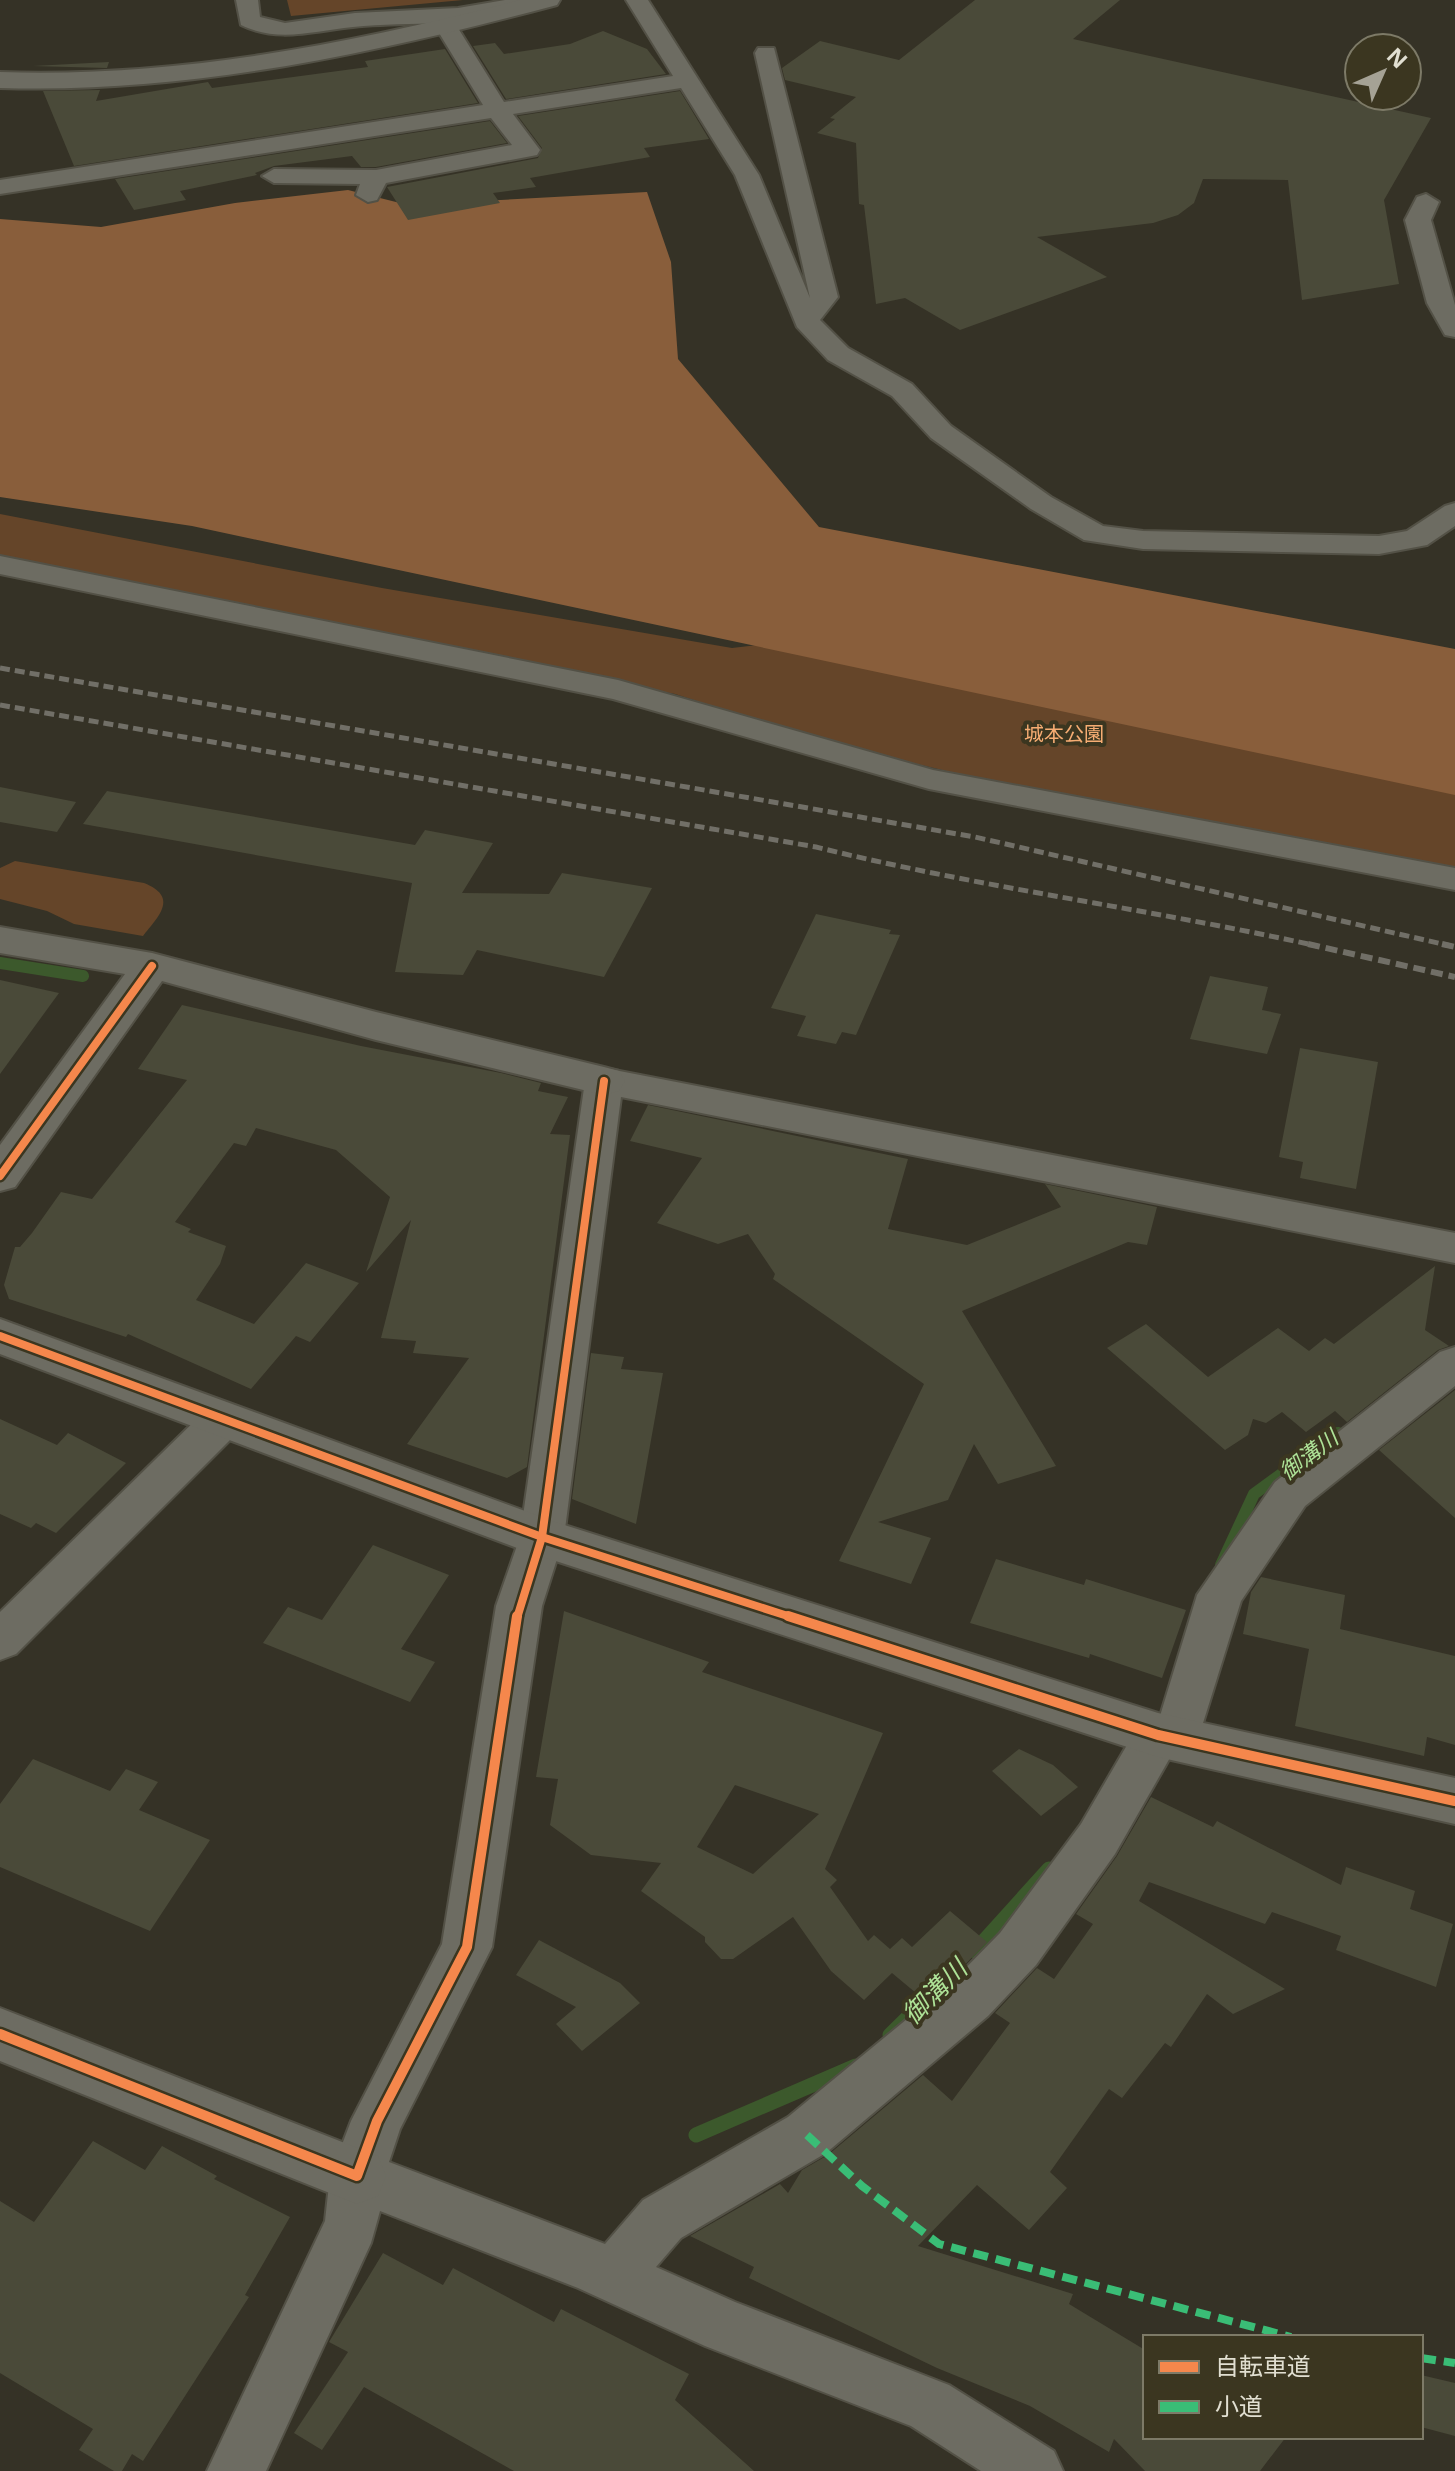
<svg xmlns="http://www.w3.org/2000/svg" width="1455" height="2471" font-family="'Noto Sans','Noto Sans JP',sans-serif">
<style>
.green{fill:#654529}
.forest{fill:#895e3b}
.lines{fill:none;stroke-linecap:round;stroke-linejoin:round}
.stream-far1{stroke:#3c592c;stroke-width:12}
.stream{stroke:#3c592c;stroke-width:15}
.building{fill:#4a4a39;fill-rule:evenodd}
.street-casing{stroke:#535146;stroke-width:4}
.secondary-casing{stroke:#535146;stroke-width:4}
.street{fill:#6d6c62;fill-rule:evenodd}
.secondary{fill:#6d6c62;fill-rule:evenodd}
.rail-far1{stroke:#716f67;stroke-width:5;stroke-dasharray:10 5;stroke-linecap:butt}
.rail{stroke:#716f67;stroke-width:6;stroke-dasharray:12 6;stroke-linecap:butt}
.quiet{stroke:#3abd76;stroke-width:8;stroke-dasharray:15 8;stroke-linecap:butt}
.cycleway-far1-casing{stroke:#3b3620;stroke-width:13}
.cycleway-casing{stroke:#3b3620;stroke-width:15}
.cycleway-far1{stroke:#f5874c;stroke-width:8}
.cycleway{stroke:#f5874c;stroke-width:10}
.labels{text-anchor:middle;dominant-baseline:central;stroke-width:8;stroke-linejoin:round;paint-order:stroke}
.park-label{font-size:20px;fill:#f6ad73;stroke:#3b3620}
.water-label{font-size:22px;font-style:italic;fill:#aee297;stroke:#3b3620}
.near-water-label{font-size:26px;font-style:italic;fill:#aee297;stroke:#3b3620}
</style>
<rect width="100%" height="100%" fill="#353226"/>
<g class="green">
<polygon points="287,0 463,0 291,16"/>
<polygon points="0,514 382,588 732,648 799,640 1455,792 1455,869 1005,785 825,742 675,694 0,559"/>
<path d="M15,861L144,883C179,897 159,916 143,936L74,924L47,911L0,899V868Z"/>
</g>
<polygon class="forest" points="348,190 408,205 647,192 671,262 678,359 819,527 1455,649 1455,795 192,526 0,497 0,219 101,227 235,203"/>
<g class="lines">
<g class="stream-far1">
<polyline points="0,963 83,976"/>
<polyline points="1221,1565 1254,1494 1338,1433"/>
</g>
<g class="stream">
<polyline points="975,1951 1049,1869"/>
<polyline points="890,2035 957,1969"/>
<polyline points="696,2135 856,2066"/>
</g>
</g>
<g class="building">
<polygon points="975,0 1120,0 1073,39 1431,118 1384,200 1399,284 1302,300 1288,180 1203,179 1194,203 1178,215 1153,223 1037,237 1107,277 960,330 905,298 876,304 864,205 859,204 856,143 817,133 835,119 830,118 856,97 785,80 782,68 820,41 899,60"/>
<polygon points="603,31 647,49 666,74 506,99 473,46 495,43 504,54 570,44"/>
<polygon points="445,49 478,103 74,166 43,91 100,90 96,101 208,82 212,88 368,67 365,61"/>
<polygon points="109,62 107,68 33,66"/>
<polygon points="680,91 709,139 644,148 650,157 530,178 536,187 493,193 500,203 408,220 387,187 538,158 542,148 518,116"/>
<polygon points="490,121 507,143 376,167 361,167 352,156 274,166 255,173 257,175 180,191 186,200 134,210 115,179"/>
<polygon points="0,787 76,802 57,832 0,822"/>
<polygon points="107,791 415,845 425,830 493,843 462,893 549,894 562,873 652,888 604,977 477,950 463,975 395,972 412,883 83,824"/>
<polygon points="816,914 891,930 889,934 900,935 856,1035 842,1032 836,1044 797,1036 806,1016 771,1008"/>
<polygon points="1210,976 1268,987 1262,1010 1281,1014 1267,1054 1190,1039"/>
<polygon points="0,980 59,993 0,1074"/>
<polygon points="182,1005 361,1046 501,1073 541,1083 538,1091 568,1097 550,1134 570,1135 527,1467 507,1478 407,1444 469,1358 413,1353 416,1341 381,1338 411,1220 366,1272 390,1197 336,1150 256,1128 246,1146 234,1143 175,1222 191,1229 188,1232 226,1246 220,1264 196,1300 254,1324 306,1263 359,1283 310,1342 296,1336 251,1389 128,1334 126,1337 9,1299 4,1285 15,1247 20,1247 32,1233 61,1192 92,1199 187,1080 138,1069"/>
<polygon points="1300,1048 1378,1062 1356,1189 1300,1178 1303,1162 1279,1157"/>
<polygon points="648,1105 908,1159 888,1229 967,1245 1061,1207 1045,1184 1157,1207 1147,1245 1128,1242 962,1311 1056,1466 998,1484 974,1444 948,1500 878,1522 931,1538 911,1584 839,1561 924,1384 773,1279 775,1274 748,1234 718,1244 657,1223 702,1158 630,1141"/>
<polygon points="1435,1266 1425,1330 1449,1346 1438,1350 1347,1422 1335,1411 1306,1432 1282,1412 1266,1423 1253,1419 1248,1435 1225,1450 1107,1348 1146,1324 1208,1377 1278,1328 1309,1351 1325,1338 1334,1344"/>
<polygon points="591,1353 624,1357 621,1369 663,1373 636,1524 572,1499"/>
<polygon points="1455,1390 1455,1518 1379,1450"/>
<polygon points="0,1419 57,1445 68,1433 126,1463 56,1533 36,1523 31,1528 0,1514"/>
<polygon points="373,1545 449,1575 401,1649 435,1662 410,1702 263,1643 288,1607 322,1620"/>
<polygon points="996,1559 1084,1585 1086,1579 1186,1610 1162,1678 1090,1654 1089,1658 970,1623"/>
<polygon points="1261,1577 1345,1595 1340,1629 1455,1656 1455,1745 1427,1737 1424,1756 1295,1726 1309,1649 1243,1634 1251,1592"/>
<path d="M564,1611L709,1662L702,1672L883,1733L825,1869L837,1880L830,1887L868,1941L874,1935L890,1949L902,1938L912,1947L950,1911L987,1942L950,1980L939,1972L916,1993L892,1973L864,2000L831,1971L793,1917L733,1959H721L705,1942V1937L641,1891L661,1863L591,1855L550,1825L558,1779L536,1777ZM735,1785L819,1814L753,1874L697,1847Z"/>
<polygon points="1019,1749 1053,1765 1078,1787 1041,1816 992,1771"/>
<polygon points="33,1759 110,1791 126,1769 158,1782 139,1810 210,1840 150,1931 0,1867 0,1804"/>
<polygon points="1151,1797 1213,1827 1217,1821 1341,1885 1346,1867 1415,1891 1410,1909 1453,1924 1436,1987 1336,1950 1341,1936 1272,1912 1265,1924 1149,1882 1139,1901 1285,1989 1233,2014 1207,1994 1171,2047 1165,2043 1122,2098 1109,2089 1050,2172 1067,2188 1029,2230 977,2185 918,2246 1073,2294 1069,2304 1145,2350 1145,2437 1286,2437 1260,2471 1145,2471 1114,2439 1109,2452 1030,2406 937,2368 749,2278 754,2267 690,2236 780,2184 788,2193 802,2170 828,2155 923,2075 952,2101 1010,2023 995,2013 1037,1968 1054,1979 1093,1924 1076,1914 1117,1856"/>
<polygon points="539,1940 620,1983 640,2003 582,2051 556,2024 576,2007 516,1975"/>
<polygon points="93,2141 145,2170 162,2146 217,2176 214,2179 290,2217 245,2295 249,2297 143,2461 132,2454 122,2471 114,2471 79,2450 93,2429 0,2373 0,2201 34,2222"/>
<polygon points="383,2253 443,2285 453,2268 554,2322 561,2309 689,2374 675,2400 754,2471 514,2471 364,2387 322,2450 294,2433 348,2352 329,2342"/>
<polygon points="1421,2375 1455,2383 1455,2436 1421,2427"/>
</g>
<g class="lines">
<defs>
<g id="street">
<path d="M236,0H258L260,17L285,23L355,13L458,8L505,0H553L542,7L450,22L458,28L504,102L673,76L626,0H648L759,175L810,298L755,53L758,48H774L838,297L820,320L848,348L912,384L951,426L1051,497L1103,526L1143,531L1379,536L1407,531L1445,506L1455,503V526L1427,545L1379,554L1143,549L1084,540L1031,509L931,438L892,396L828,360L797,327L735,175L681,88L513,114L540,150L537,155L386,183L377,200L368,202L356,195L360,184L274,183L262,176L274,169L376,170L512,145L491,118L0,194V180L483,105L436,28L442,23C412,24 382,24 353,27C313,31 278,43 241,25Z"/>
<polygon points="1426,194 1439,202 1431,220 1455,305 1455,337 1445,335 1427,303 1405,220 1417,197"/>
<polygon points="0,556 618,680 933,770 1455,868 1455,890 929,789 613,699 0,574"/>
<polygon points="604,1068 1455,1233 1455,1263 621,1097 564,1537 542,1606 492,1947 400,2129 389,2162 605,2244 643,2200 788,2117 952,1982 1000,1933 1081,1824 1141,1721 1160,1716 1197,1595 1275,1482 1440,1352 1455,1347 1455,1386 1305,1506 1241,1601 1194,1752 1177,1758 1171,1756 1115,1854 1036,1965 988,2016 826,2153 681,2238 656,2267 735,2302 949,2385 1054,2451 1063,2471 981,2471 911,2426 705,2346 578,2288 380,2211 371,2243 266,2471 207,2471 325,2221 330,2176 351,2121 442,1944 496,1606 520,1537 585,1081 591,1072"/>
<polygon points="224,1403 239,1407 245,1419 239,1431 16,1654 0,1660 0,1612 209,1407"/>
</g>
<g id="secondary">
<path d="M520,0H560L557,5C376,53 188,94 0,88V72C174,78 352,44 520,0Z"/>
<polygon points="0,927 152,953 376,1012 604,1067 619,1071 625,1081 619,1091 604,1095 376,1040 162,981 15,1187 0,1191 0,1145 125,974 0,953"/>
<polygon points="0,1319 555,1522 1158,1713 1455,1778 1455,1824 1158,1757 525,1551 0,1354"/>
<polygon points="0,2008 378,2156 386,2176 378,2196 357,2204 0,2061"/>
</g>
</defs>
<use href="#street" class="street-casing"/>
<use href="#secondary" class="secondary-casing"/>
<use href="#street" class="street"/>
<use href="#secondary" class="secondary"/>
<g class="rail-far1">
<polyline points="0,668 975,837 1451,946"/>
<path d="M0,705L816,847C981,888 1151,909 1317,946"/>
</g>
<g class="rail">
<polyline points="1308,944 1455,977"/>
<polyline points="1442,944 1455,947"/>
</g>
<g class="quiet">
<polyline points="807,2135 862,2186 939,2244 1291,2337"/>
<polyline points="1421,2358 1455,2363"/>
</g>
<defs>
<g id="cycleway-far1">
<polyline points="0,1176 152,966"/>
<polyline points="0,1336 542,1537 794,1618"/>
<polyline points="517,1618 542,1537 604,1081"/>
</g>
<g id="cycleway">
<polyline points="788,1616 1158,1735 1455,1801"/>
<polyline points="0,2034 357,2176 377,2121 467,1947 517,1616"/>
</g>
</defs>
<use href="#cycleway-far1" class="cycleway-far1-casing"/>
<use href="#cycleway" class="cycleway-casing"/>
<use href="#cycleway-far1" class="cycleway-far1"/>
<use href="#cycleway" class="cycleway"/>
</g>
<g class="labels">
<g class="park-label">
<text x="1064" y="733">城本公園</text>
</g>
<g class="water-label">
<text transform="translate(1308 1454) rotate(-37)">御溝川</text>
</g>
<g class="near-water-label">
<text transform="translate(934 1991) rotate(-45)">御溝川</text>
</g>
</g>
<rect x="1143" y="2335" width="280" height="104" fill="#3b3620" stroke="#7d7a67" stroke-width="2"/>
<rect x="1159" y="2361" width="40" height="12" fill="#f5874c" stroke="#7d7a67" stroke-width="2"/>
<text x="1215" y="2375" font-size="24" fill="#e1dfd1">自転車道</text>
<rect x="1159" y="2401" width="40" height="12" fill="#3abd76" stroke="#7d7a67" stroke-width="2"/>
<text x="1215" y="2415" font-size="24" fill="#e1dfd1">小道</text>
<g transform="translate(1383 72) rotate(45)"><circle r="38" fill="#3b3620" stroke="#7d7a67" stroke-width="2"/>
<path d="M0-6L14 30L0 20L-14 30Z" fill="#a5a295"/>
<text y="-12" font-size="22" font-weight="bold" text-anchor="middle" fill="#e1dfd1">N</text>
</g>
</svg>
